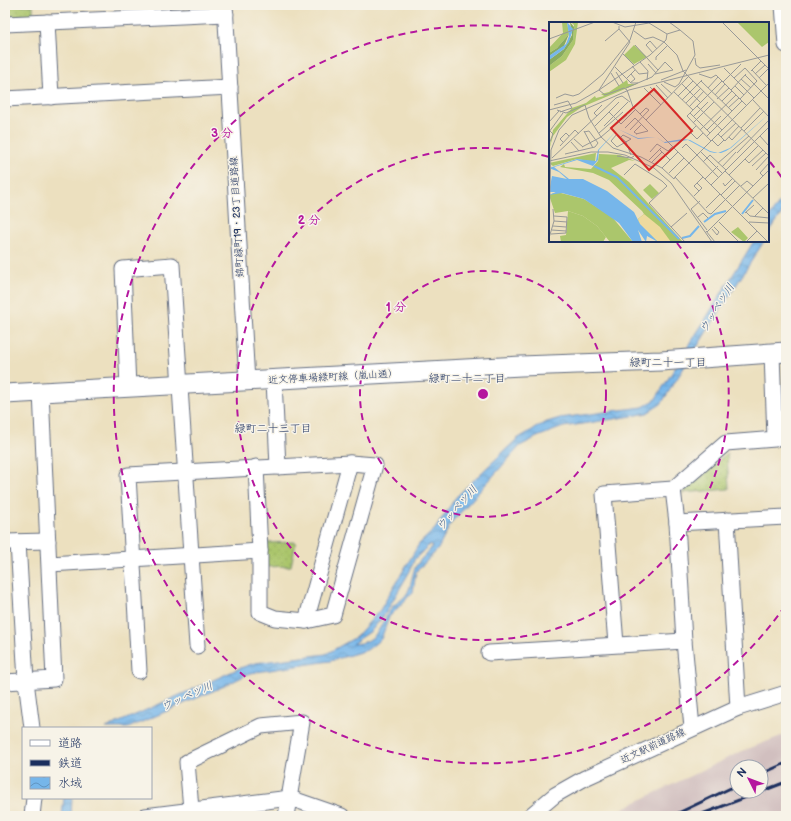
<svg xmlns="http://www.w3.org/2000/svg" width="791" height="821" font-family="'Balsamiq Sans','Klee One',sans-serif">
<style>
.industrial{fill:#d1bfbf;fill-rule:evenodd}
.park{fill:url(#park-dots);stroke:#637a65}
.water{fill:url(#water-waves);stroke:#4872a4;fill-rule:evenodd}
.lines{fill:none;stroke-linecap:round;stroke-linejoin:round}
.minor-casing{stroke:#646d80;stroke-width:17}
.major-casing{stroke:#646d80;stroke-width:21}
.minor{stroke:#fff;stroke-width:15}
.major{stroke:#fff;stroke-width:19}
.rail{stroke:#1b2f5e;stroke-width:3}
.ring{fill:none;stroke:#b5179e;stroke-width:2;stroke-dasharray:7 5}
.labels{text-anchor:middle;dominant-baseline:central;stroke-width:3;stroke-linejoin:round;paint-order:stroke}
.street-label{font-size:10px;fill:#1b2f5e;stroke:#f7f3e8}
.water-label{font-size:11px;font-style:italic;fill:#365888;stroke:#f7f3e8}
.neighbourhood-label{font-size:11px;fill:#1b2f5e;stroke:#f7f3e8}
.inset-river{fill:none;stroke:#76b6ea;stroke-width:2}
.inset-road{fill:none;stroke:#989998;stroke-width:1}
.view{fill:#d62828;fill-opacity:0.15;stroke:#d62828;stroke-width:2}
.inset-edge{fill:none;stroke:#1b2f5e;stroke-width:2}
.centre{fill:#b5179e;stroke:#f7f3e8;stroke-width:2}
.ring-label{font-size:12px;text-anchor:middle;font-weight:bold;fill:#b5179e;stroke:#f7f3e8;stroke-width:3;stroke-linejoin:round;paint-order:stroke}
</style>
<defs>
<pattern id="park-dots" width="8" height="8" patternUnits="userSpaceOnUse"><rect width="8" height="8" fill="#abc66c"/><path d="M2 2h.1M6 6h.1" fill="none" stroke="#93aa60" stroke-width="1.8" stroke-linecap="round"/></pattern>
<pattern id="water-waves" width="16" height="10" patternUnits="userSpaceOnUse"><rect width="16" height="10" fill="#76b6ea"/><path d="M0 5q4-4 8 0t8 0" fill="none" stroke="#6094c1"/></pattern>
</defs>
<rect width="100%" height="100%" fill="#f7f3e8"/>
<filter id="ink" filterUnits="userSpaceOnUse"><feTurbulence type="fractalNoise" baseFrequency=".025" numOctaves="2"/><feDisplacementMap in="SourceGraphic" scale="8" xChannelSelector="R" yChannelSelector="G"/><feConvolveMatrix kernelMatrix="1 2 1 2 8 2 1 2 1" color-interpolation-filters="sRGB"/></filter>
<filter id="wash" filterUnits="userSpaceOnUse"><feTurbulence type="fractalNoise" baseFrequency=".012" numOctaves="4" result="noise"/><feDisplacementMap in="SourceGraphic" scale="16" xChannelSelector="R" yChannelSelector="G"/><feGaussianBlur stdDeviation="0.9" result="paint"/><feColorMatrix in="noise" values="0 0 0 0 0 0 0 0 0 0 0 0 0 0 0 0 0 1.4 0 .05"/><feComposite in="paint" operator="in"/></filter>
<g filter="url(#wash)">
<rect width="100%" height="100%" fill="#ece0bf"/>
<path class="industrial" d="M786,734V816H607L740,752ZM737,767H761V791H737Z"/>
<g class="park">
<polygon points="8,5 33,5 33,18 9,20"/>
<polygon points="727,453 729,489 682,493"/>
<polygon points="296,542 291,566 265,567 265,543"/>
</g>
<g class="water">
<polygon points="786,193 786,207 768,234 768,219"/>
<path d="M754,241H764L661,404L647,413L632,416L563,427L537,437L520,446L451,523L438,549L416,572L413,592L389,617L381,639L367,650L330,661L250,673L222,687L128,728H106L240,668L255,663L326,654L356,637L380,610L419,544L435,529L456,497L517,439L544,423L560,418L643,407L655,400ZM430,544L432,547C427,554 420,559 416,566C411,575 412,587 406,595C403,599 398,602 394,605C379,623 380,644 352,644L371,631L385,614L410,571L414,560Z"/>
<polygon points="64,798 72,798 71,816 62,816"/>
</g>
</g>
<g filter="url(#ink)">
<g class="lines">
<defs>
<g id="minor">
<polyline points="225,5 247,382"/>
<polyline points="783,5 786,45"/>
<polyline points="47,22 51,97"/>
<polyline points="5,24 226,14"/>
<polyline points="5,99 230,87"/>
<polyline points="274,380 278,467"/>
<polyline points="128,387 123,269 172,265 197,646"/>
<polyline points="256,467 260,551 260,612 275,618 306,621 350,463"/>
<polyline points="673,489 677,523 684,641 692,728"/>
<polyline points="727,520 738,708"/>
<polyline points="677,523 786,517"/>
<polyline points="5,542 48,541"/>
<polyline points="18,542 26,681 32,728"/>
<polyline points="50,564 260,551"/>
<polyline points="616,644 604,494 673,489 726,443 775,439 772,353"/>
<polyline points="489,653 684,641"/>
<polyline points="139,671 128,475 350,463 375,465 333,615 306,621"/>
<polyline points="5,682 54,679 41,392"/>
<polyline points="191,809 187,762 261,726 302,722 286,816"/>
<polyline points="32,816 34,798"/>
<polyline points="145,816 290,798 342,816"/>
<polyline points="530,816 555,795 585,778 738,708 786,693"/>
</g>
<polyline id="major" points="5,394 521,366 661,361 786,352"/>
</defs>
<use href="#minor" class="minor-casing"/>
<use href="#major" class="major-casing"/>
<use href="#minor" class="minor"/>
<use href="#major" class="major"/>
<g class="rail">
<polyline points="761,774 786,763"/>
<polyline points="672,816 737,785"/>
<polyline points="697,816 786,782"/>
</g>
</g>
</g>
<g class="ring">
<circle cx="483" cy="394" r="123"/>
<path d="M677 243A246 246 0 1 1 549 157"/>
<path d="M785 606A369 369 0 1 1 547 31M770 162A369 369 0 0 1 785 182"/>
</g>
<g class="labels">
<g class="street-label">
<text transform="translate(237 217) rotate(-93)">錦町緑町19・23丁目道路線</text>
<text transform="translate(333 377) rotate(-3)">近文停車場緑町線（嵐山通）</text>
<text transform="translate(653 746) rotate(-25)">近文駅前道路線</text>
</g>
<g class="water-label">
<text transform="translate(717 308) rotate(-58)">ウッペツ川</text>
<text transform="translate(457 508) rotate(-49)">ウッペツ川</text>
<text transform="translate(187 696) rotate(-24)">ウッペツ川</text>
</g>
<g class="neighbourhood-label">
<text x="668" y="362">緑町二十一丁目</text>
<text x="467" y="378">緑町二十二丁目</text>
<text x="273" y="428">緑町二十三丁目</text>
</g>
</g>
<g transform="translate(549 22)">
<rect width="220" height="220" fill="#ece0bf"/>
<path d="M13,0H18L20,12L8,26L0,31V26L14,11ZM22,0H29L26,22L17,38L0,50V44L13,34L24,18L25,3ZM78,58L79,62H88L33,85L18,95L4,114L0,128L4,108L23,86L37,81L46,74L47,76L55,74L52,72L60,70ZM47,131L46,140L28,137L4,144L0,141ZM50,132L71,133L86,139L80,138L62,146L80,160L134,220H109L91,203L89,197L95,192L93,189L60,158L44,151L11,145L15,142L16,145L42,147L49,139ZM101,162L110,171L103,177L94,168ZM8,170L35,177L63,195L84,220H61L48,204L34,194L19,189L6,191L0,173ZM189,205L199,216L195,220L182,210Z" fill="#abc66c"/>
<path d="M21,0L25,5L24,18L13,34L0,44V38L15,27L23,13ZM20,12L15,24L0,34V31L8,26Z" fill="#88ab60"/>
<path d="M95,192L111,205L122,220H109L91,203L89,197Z" fill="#eeda9e"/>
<path d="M188,0H220V20L213,25Z" fill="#abc66c"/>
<path d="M85,23L98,35L85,42L75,33ZM19,189L34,194L48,204L57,215L54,220H12L11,214L17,213Z" fill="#abc66c"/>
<path d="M18,0L24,7L20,20L15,27L0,38V34L17,22L20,14ZM220,92L182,126L177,129L172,131H166L161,130L139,118L116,121L107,115L89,117L69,107L50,128L49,138L44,144L28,138L5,145L20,157H34L58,169L85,190L91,202L109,220L98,214L97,220L89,208L93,220H84L70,201L35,177L13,171L0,173L7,170H0L3,154L18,157L10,150L0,146L28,137L47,139L49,128L69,107L89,116L107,115L115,120L134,117L141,118L161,129L169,131L181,126Z" fill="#76b6ea"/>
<path class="inset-river" d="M45,144L68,155L130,217M193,192L204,178M155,200L166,192L177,189M133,216L141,214L150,204"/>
<path class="inset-road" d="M63,0L76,5L100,1L118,12L131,8L144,19L146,33L130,62L126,65L115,60M120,0L131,8M173,0L220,47M85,9L96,17L104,15L115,20L128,33L134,49L220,134M0,17L46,0M56,19L70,7M86,23L109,48M104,31L97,23L101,19L108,27M74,32L85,43M146,36L147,43L151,46L171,43M107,38V35L118,24M91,40L99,49L98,58M99,42L107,51M83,44L90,52L99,51M66,45L82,61H89M175,46L205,76M203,48L218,64M202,49L212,39M67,50L74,61M62,51L70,64M106,52L124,48M150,52L162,56L167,53L198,84M206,52L216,43M196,53L220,77M185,56L196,46L208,59L191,77M210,56L219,47M77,57L86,48M192,57L202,66M112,58L137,48M152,59L183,89M174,60L192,42M81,61L86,57L82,52M112,62L123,72M133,62L152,81M107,63L119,76M186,64L195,73M101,65L116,79M77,66L103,55L116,40L124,48M95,66L112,83M159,66L169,55M50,68L81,20L70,7V4M50,68L56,73L75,66L78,68M78,68L84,85L140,141L220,61M182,68L197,52M125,70L144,88M166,73L176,62M129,74L144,59M7,76L16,72L24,74L30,72L54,52L81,18L87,0M168,77L180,66M133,78L153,58M204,78L220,95M173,79L183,69M137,81L152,66M5,83L19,79L23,86L11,90M148,84L173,108M140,85L155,69M179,86L190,76M0,88L27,81L50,68L101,33L117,18L118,12M8,88L17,91L36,83L40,96L52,115L64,126L92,135L113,146L125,157L126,155L159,191L162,192L191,163M60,90L72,102L87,87M141,91L161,111M48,94L45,91L53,83M145,94L159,80M97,98L140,54M0,100L10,89M144,101L165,80M46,104L70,80M55,104L79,80M76,106L86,96L99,109L87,112M192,106L211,86M81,108L100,88L97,86L91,92M151,108L187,73M158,108L172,94M35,109L44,126M195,109L215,89M0,110L14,91M141,110L148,117L154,111M50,111L74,90M88,112L85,110L93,102M169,112L176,119L190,104M137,114L147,104M158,114L193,79M211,114L219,123M52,115L78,93M172,115L187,101M180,115L183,118L193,107M25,117L34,125M163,118L169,124L175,118M162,119L138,94L173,59M14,120L11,117L17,111L20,114M22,120L30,129M0,122L4,112L1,109M11,124L26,108L30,112M33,125L52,115M68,125L62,119L68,112L77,120L82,133M68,125L82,117L74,113L72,115M133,126L137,122L148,133M110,127L121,138M101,130L108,122L119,129L124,124M152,130L173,151M188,131L220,98M16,132L46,125L49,121L40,109L35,110M148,133L169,155M68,134L82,136L85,134M3,136L67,76L73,74L81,80M196,137L200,141L214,128M100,138L112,126M0,139L42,130H59L76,133L105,146L122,161L163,220M103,140L113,130M154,140L161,133L177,148M169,141L200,114M107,142L116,133M203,144L217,131M173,145L187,130M113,146L129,130M207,148L220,134M176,149L220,192M120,151L135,136M75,153L86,142L113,159L118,164L100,181L136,220M180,153L209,124M214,154L211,151L220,141M126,155L140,141L219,220M156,157L169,144M174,161L176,164L184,156M162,163L220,105M192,164L198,159L204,164M150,169L145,164L154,155M172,173L186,159M145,174L153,166L148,161M204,176L219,162M151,179L142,187L158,208M157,186L171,172M197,190L201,194L220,196M196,191L205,183M149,195L154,191L159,196M205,195L214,186M5,199L18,200M170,200L190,220M200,200L220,201M4,204L17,205M122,205L138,191M163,207L168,213L170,210L165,205M0,208L2,128L10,108L23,93L80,68L220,33M3,208L17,209M157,209L166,220M158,210L220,148M2,212L17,211L18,195L5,194M0,216L5,199L4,187M197,220L208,209"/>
<path class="view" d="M105,67L143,109L100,148L62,106Z"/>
<rect width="220" height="220" class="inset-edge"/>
</g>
<circle cx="483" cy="394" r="6" class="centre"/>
<g class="ring-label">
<text x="222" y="137">3 分</text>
<text x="309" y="224">2 分</text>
<text x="396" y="311">1 分</text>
</g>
<rect width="791" height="821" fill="none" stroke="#f7f3e8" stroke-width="20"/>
<rect x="22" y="727" width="130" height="72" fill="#f7f3e8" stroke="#9fa5b1"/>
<rect x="30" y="740" width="20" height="6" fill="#ffffff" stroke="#9fa5b1"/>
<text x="58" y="747" font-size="12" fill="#1b2f5e">道路</text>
<rect x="30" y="760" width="20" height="6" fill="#1b2f5e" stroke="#9fa5b1"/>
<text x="58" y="767" font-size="12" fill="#1b2f5e">鉄道</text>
<rect x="30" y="777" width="20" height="12" fill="url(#water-waves)" stroke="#9fa5b1"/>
<text x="58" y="787" font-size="12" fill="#1b2f5e">水域</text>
<g transform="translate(749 779) rotate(312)"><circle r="19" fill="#f7f3e8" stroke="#9fa5b1"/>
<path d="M0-3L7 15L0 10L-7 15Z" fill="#b5179e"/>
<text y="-6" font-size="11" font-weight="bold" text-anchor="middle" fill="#1b2f5e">N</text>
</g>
</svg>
